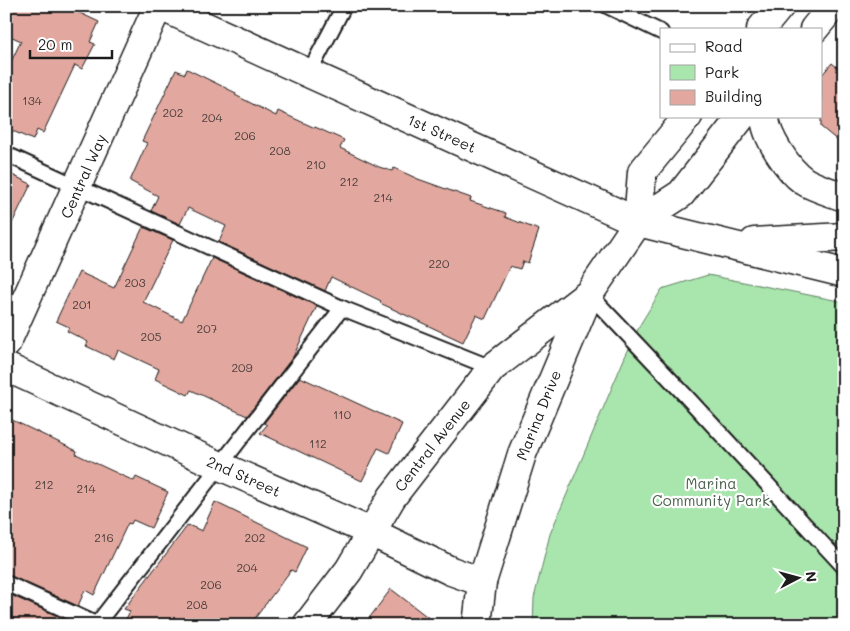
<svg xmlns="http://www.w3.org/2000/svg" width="850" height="631" font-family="Mali,sans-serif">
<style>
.green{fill:#a9e6ad;stroke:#628164}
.building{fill:#e2a89f;stroke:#1c1c1c}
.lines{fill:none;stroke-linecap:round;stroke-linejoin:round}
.lane-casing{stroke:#1c1c1c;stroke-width:18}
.street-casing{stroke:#1c1c1c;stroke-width:31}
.secondary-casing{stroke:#1c1c1c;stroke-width:31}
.lane{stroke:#fff;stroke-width:14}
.street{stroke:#fff;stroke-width:28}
.secondary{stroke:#fff;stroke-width:28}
.labels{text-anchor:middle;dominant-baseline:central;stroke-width:4.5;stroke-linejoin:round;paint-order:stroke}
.number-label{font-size:12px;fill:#4e3f3d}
.street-label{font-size:15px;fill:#1c1c1c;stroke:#fff}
.park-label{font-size:15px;fill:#4d634f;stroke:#fff}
</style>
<rect width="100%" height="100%" fill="#fff"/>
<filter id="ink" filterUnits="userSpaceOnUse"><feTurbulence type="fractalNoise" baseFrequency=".02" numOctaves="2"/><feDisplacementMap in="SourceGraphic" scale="10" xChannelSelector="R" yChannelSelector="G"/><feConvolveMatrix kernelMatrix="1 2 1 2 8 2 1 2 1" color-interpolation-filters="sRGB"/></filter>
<g filter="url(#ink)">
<polygon class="green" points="708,275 844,302 844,625 533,625 534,598 550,534 624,359 641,323 662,289"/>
<g class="building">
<polygon points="6,6 65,6 99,22 90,42 95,44 82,69 75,65 43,133 37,130 33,140 6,128 6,72 21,41 6,34"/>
<polygon points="832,63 844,73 844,146 821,127 821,76"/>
<polygon points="187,69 236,93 235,95 276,116 278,111 315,128 315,127 344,140 340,148 379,167 392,171 394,168 418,179 471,198 470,201 506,213 505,217 539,230 528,263 523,261 520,269 510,266 485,319 476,315 463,342 380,303 381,301 331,277 325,291 219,242 226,226 188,208 180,224 151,211 158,196 130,181 147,143 142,141 176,70 185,74"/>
<polygon points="6,172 31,184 6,236"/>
<polygon points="143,227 173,240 143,302 182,321 212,258 317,306 293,357 247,416 191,390 188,395 155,379 159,369 118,350 114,359 86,346 88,342 67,331 69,327 56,321 79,272 114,288"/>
<polygon points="300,377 402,424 389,453 378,448 362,481 260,433 267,425 264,423"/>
<polygon points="6,417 77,451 76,454 134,481 136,477 168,492 151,528 133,520 131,524 128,523 94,595 85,590 78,606 6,574"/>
<polygon points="215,502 307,547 295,572 291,570 250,625 123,625 130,611 124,609 188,525 202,531"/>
<polygon points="391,589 438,625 364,625"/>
<polygon points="6,593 71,622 70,625 6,625"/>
</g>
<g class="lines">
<defs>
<g id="lane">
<polyline points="607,6 661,32"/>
<polyline points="309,73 344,6"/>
<polyline points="6,154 342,308 492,368"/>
<polyline points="589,294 684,394 844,567"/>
<polyline points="6,583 96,624"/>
<polyline points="96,625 342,308"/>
</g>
<g id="street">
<polyline points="6,344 158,6"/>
<polyline points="6,367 220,466 371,532 451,571 482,582"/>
</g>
<g id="secondary">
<polyline points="160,6 638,222 844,273"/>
<polyline points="761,29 780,6"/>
<polyline points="814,29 833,6"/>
<path d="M765,116C765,136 788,170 804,181C815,188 831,192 844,197"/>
<polyline points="638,222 642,172 688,116"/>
<polyline points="754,242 844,237"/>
<polyline points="307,625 349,570 392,497 492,368 587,295"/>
<polyline points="477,625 482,582 522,454 589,294 638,222 681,194 742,116"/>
</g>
</defs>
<use href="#lane" class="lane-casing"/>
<use href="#street" class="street-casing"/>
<use href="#secondary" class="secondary-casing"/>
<use href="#lane" class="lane"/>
<use href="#street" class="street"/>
<use href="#secondary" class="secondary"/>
</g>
</g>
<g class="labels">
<g class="number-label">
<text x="32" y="100">134</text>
<text x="173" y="112">202</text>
<text x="212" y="117">204</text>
<text x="245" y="135">206</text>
<text x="280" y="150">208</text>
<text x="316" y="164">210</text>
<text x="349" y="181">212</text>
<text x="383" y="197">214</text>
<text x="439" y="263">220</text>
<text x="135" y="282">203</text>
<text x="82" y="304">201</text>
<text x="207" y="328">207</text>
<text x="151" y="336">205</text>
<text x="242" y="367">209</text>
<text x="342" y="414">110</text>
<text x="318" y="443">112</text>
<text x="44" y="484">212</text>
<text x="86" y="488">214</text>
<text x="104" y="537">216</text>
<text x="255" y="537">202</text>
<text x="247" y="567">204</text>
<text x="211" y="584">206</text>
<text x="197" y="604">208</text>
</g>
<g class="street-label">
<text transform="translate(442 133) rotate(24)">1st Street</text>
<text transform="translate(83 176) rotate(-66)">Central Way</text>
<text transform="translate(538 415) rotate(-68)">Marina Drive</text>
<text transform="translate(432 445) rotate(-52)">Central Avenue</text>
<text transform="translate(244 476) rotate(24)">2nd Street</text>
</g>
<g class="park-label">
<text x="711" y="483">Marina<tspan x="711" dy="17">Community Park</tspan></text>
</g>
</g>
<rect width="850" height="631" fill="none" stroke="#fff" stroke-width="25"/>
<rect x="12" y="12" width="825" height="606" fill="none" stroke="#1c1c1c" stroke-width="2" filter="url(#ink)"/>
<rect x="660" y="28" width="162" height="90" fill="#ffffff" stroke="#a4a4a4"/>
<rect x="670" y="44" width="25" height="8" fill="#ffffff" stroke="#a4a4a4"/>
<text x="705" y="52" font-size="15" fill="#1c1c1c">Road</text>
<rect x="670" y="65" width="25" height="15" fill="#a9e6ad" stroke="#a4a4a4"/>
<text x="705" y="78" font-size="15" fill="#1c1c1c">Park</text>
<rect x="670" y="90" width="25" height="15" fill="#e2a89f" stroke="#a4a4a4"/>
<text x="705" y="102" font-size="15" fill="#1c1c1c">Building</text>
<g transform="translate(798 578) rotate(84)" stroke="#ffffff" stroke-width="4" paint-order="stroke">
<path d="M0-4L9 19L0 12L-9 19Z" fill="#1c1c1c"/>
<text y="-8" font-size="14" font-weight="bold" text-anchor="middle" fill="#1c1c1c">N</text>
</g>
<path d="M30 50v8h82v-8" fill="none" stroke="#1c1c1c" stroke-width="2.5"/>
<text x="38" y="50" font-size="15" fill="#1c1c1c" stroke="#ffffff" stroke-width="4" paint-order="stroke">20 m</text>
</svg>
